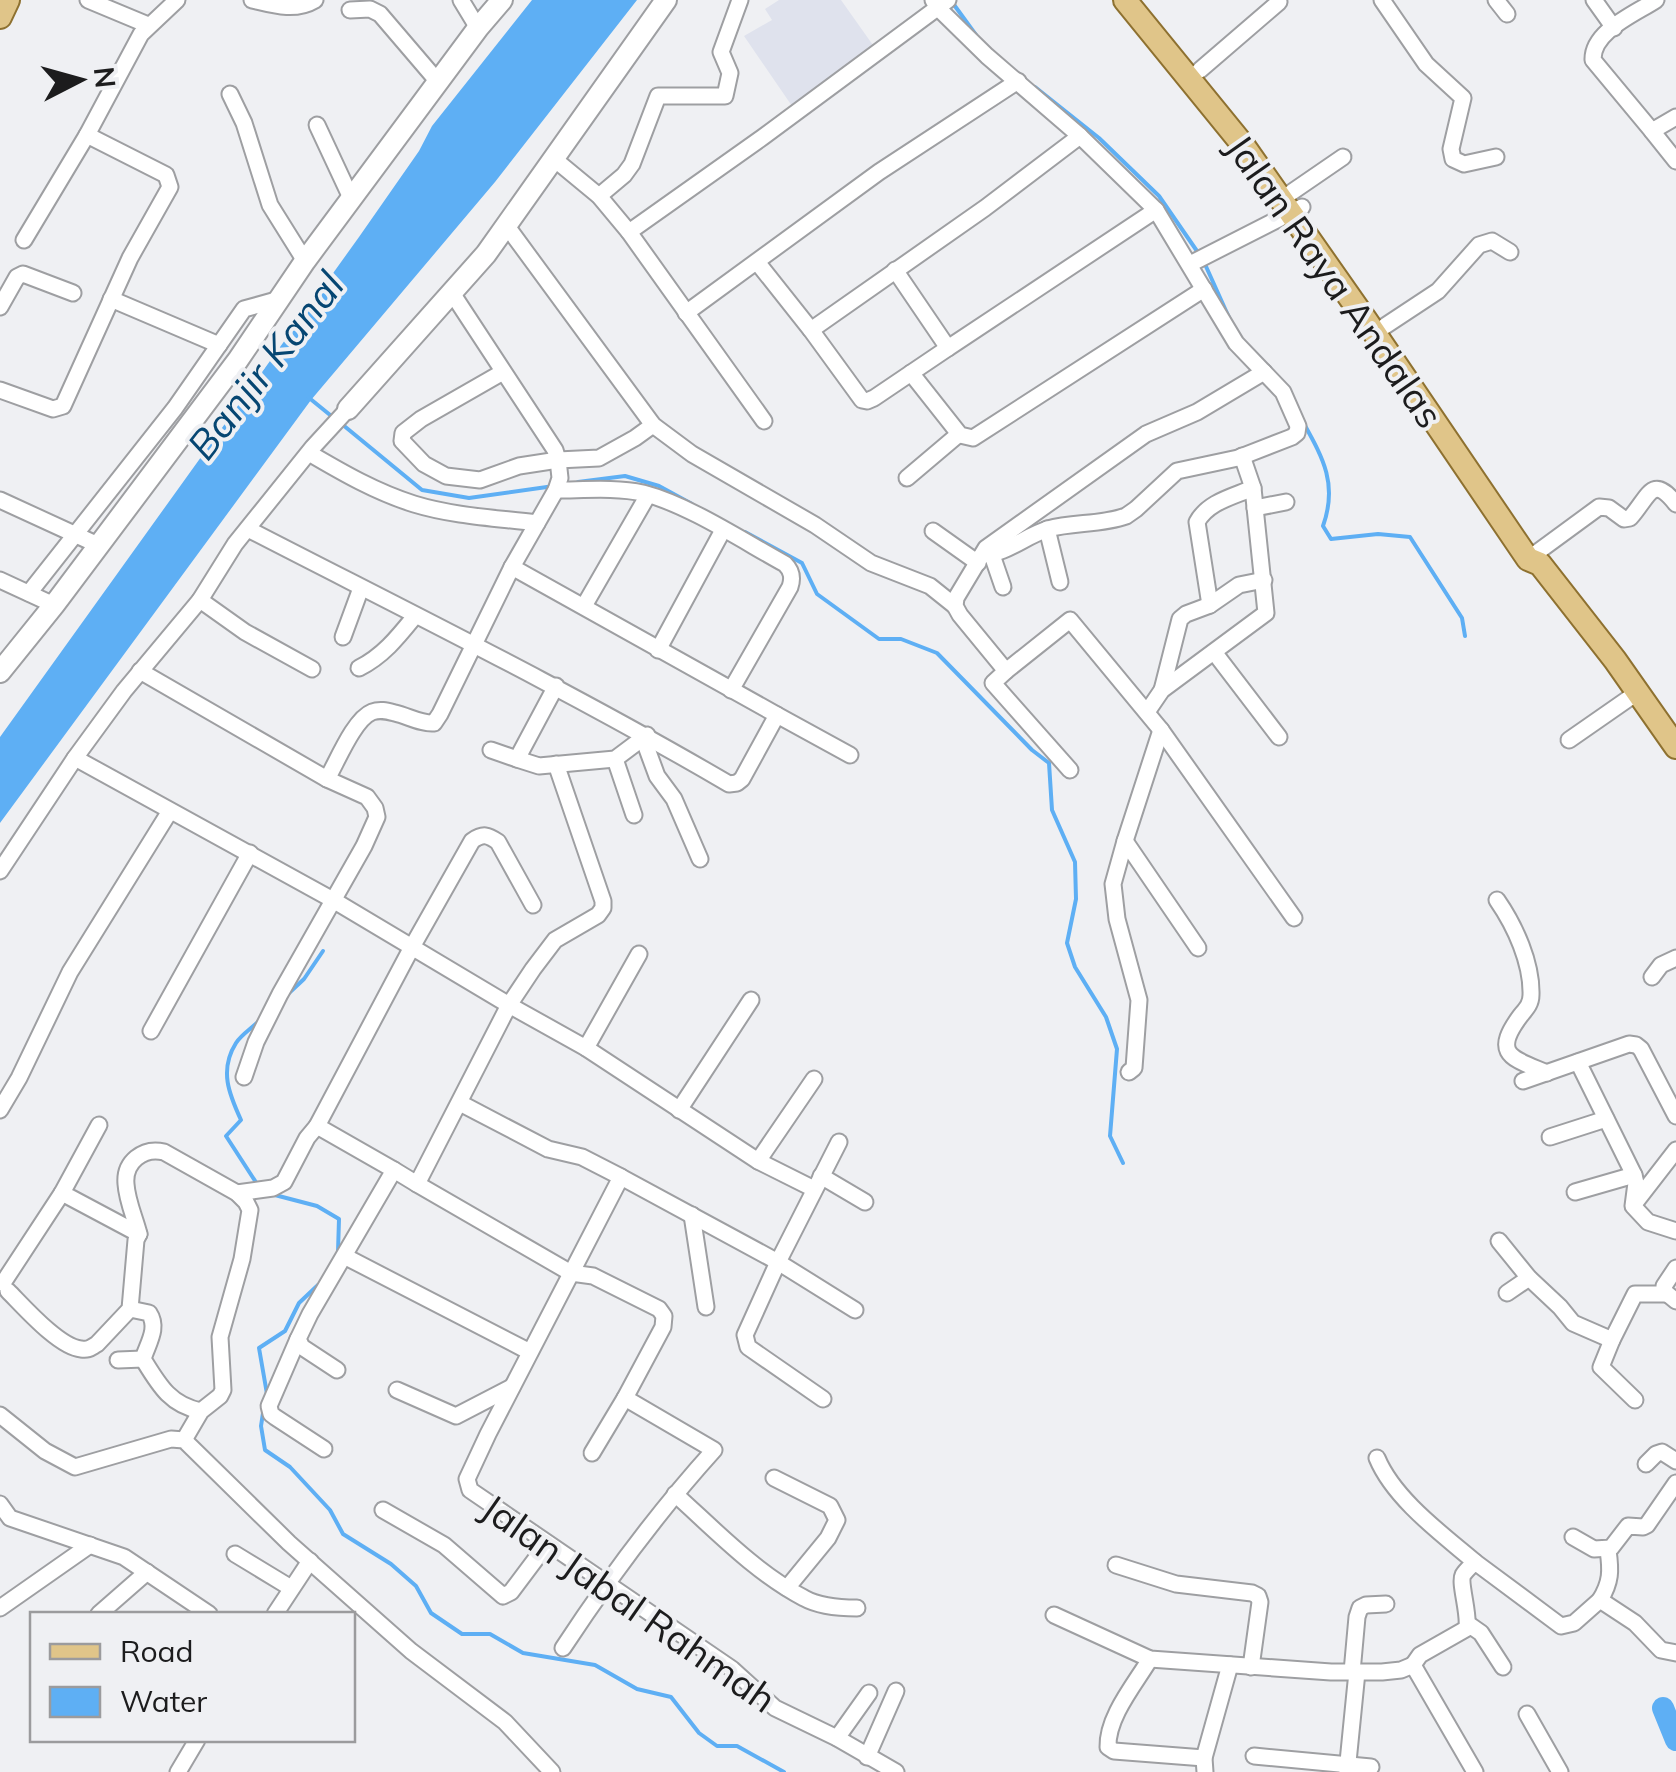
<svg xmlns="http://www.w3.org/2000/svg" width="1676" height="1772" font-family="Mulish,sans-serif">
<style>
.built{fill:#dfe2ed}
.water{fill:#5eaff4}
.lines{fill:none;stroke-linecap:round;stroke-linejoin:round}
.stream{stroke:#5eaff4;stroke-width:4}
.river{stroke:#5eaff4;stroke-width:22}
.street-casing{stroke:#9e9fa2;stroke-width:19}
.secondary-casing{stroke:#9e9fa2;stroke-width:24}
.primary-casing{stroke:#8e7130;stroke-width:26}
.street{stroke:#fff;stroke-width:15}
.secondary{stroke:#fff;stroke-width:20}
.primary{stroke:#e0c589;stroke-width:22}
.labels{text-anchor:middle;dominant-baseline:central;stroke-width:8;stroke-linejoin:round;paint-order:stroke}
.street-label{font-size:38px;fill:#1c1c1d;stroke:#eff0f3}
.water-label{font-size:40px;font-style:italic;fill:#064672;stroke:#eff0f3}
</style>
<rect width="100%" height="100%" fill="#eff0f3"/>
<polygon class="built" points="779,0 841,0 875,48 792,106 744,36 772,20 765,9"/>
<polygon class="water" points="532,0 637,0 495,182 311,400 0,823 0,737 359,237 419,151 432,126"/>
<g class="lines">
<g class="stream">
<polyline points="952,2 976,35"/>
<polyline points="1035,87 1099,138 1159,196 1199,254"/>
<polyline points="1204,262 1231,322"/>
<polyline points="308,397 335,419"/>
<path d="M1303,422C1323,458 1338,484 1323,526L1331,539L1378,534L1410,537L1462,618L1465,636"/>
<polyline points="343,425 422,490 469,498 554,486"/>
<polyline points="578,482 625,476 659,486 692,504"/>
<polyline points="745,532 802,563 817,594 879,639 901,639 937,653 1032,750 1049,763 1052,810 1075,862 1076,899 1067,943 1075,967 1106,1017 1117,1049 1110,1136 1123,1163"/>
<polyline points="288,994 304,979 323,951"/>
<path d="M259,1187L226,1136L241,1120C229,1094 219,1070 236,1043C241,1035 252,1028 259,1021"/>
<polyline points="271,1194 317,1206 339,1219 338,1252"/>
<polyline points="267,1394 259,1348 285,1331 299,1303 318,1285"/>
<polyline points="263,1413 261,1426 265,1450 290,1467 330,1510 343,1534 391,1564 416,1586 431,1613 462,1634 490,1634 523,1653 595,1665 637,1689 671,1697 699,1733 717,1746 737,1746 784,1772"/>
</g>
<polyline class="river" points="1663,1708 1676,1740"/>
<defs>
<g id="street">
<polyline points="88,0 148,25"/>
<path d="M252,0C273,5 295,12 315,0"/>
<polyline points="461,0 478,28"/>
<path d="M933,0L938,8L987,56L1080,136L1156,210L1236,343L1283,392L1298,426L1297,433L1292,437L1238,458L1177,471L1136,509L1126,516C1101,525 1073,522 1048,529C1025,536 1007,554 982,555"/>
<polyline points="1382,0 1426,64 1463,98 1451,149 1453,159 1464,164 1496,157"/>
<polyline points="1496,0 1507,14"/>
<polyline points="1594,0 1614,28"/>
<path d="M1656,0C1635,14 1592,31 1593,60L1652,131L1676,117"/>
<polyline points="350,10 370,9 380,14 439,83"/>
<polyline points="1200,70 1279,2"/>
<polyline points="230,94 244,123 270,205 305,261"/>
<polyline points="317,125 352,200"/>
<polyline points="1652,131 1676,161"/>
<polyline points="553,158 599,196 629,232 764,421"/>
<polyline points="1292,192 1343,157"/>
<polyline points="599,196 624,175 632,164 658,96 725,96 730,73 721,52 740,0"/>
<polyline points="506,225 653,425 692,454 815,525 871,563 930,586 955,606"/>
<polyline points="629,232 763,137 948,0"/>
<polyline points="24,240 87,135 141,34 177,0"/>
<polyline points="757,262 811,330 862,400 867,401 874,398 948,348"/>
<polyline points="1190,264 1302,207"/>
<polyline points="895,270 948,348 1156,210"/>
<polyline points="111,299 219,345"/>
<polyline points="0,307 17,277 23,274 73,293"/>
<polyline points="686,313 879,172 1018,81"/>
<polyline points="1385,326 1438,291 1479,245 1492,241 1510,252"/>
<polyline points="811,330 985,208 1080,136"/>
<polyline points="503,372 421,419 403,433 402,441 424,464 446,476 480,480 519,466 558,460 599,458 635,438 653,425"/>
<polyline points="1264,372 1197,412 1146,434 986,548 956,598 955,606 960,615 1006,671 1070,620 1161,730 1294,918"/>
<polyline points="911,373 960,435 973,438 1204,289"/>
<polyline points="0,390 53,409 63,406 130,258 170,187 166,175 87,135"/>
<path d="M309,453C343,473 376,492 414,504C453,516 496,518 537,523"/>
<polyline points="907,478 959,434"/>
<path d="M556,490C583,490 616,487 643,493C689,505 743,541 785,564C792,571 793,578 790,587L731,690"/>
<polyline points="0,500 98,545"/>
<polyline points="1255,508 1286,502"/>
<path d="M248,529C409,612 572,692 729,784L737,783L742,779L777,715L512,567"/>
<polyline points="1047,529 1060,582"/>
<polyline points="933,531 978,563"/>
<polyline points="992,555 1003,587"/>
<path d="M1528,559L1599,507L1609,508L1624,519L1630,518C1649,497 1652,473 1676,504"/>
<polyline points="0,580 54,605"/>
<polyline points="29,593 175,408 244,309 280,299"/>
<polyline points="200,600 245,632 312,669"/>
<path d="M1210,605L1197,522C1208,502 1232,497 1253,488"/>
<polyline points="584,606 648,495"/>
<polyline points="343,637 361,588"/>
<polyline points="658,650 723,530"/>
<polyline points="1214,652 1279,737"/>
<path d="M359,668C383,656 398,637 415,616"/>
<polyline points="140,671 327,779 367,797 375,808 377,817 364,846 280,994 256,1042 244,1077"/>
<polyline points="1006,671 993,683 1070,770"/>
<polyline points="556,686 517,759 539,766 615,759 647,735"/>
<polyline points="1162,690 1180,619 1186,614 1210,605 1239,585 1264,580"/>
<polyline points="1147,712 1162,690 1266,613 1253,488 1242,456"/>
<polyline points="777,715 850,755"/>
<polyline points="643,738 657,776 674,799 700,859"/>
<polyline points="1569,740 1638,692"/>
<polyline points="491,750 517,759"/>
<polyline points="75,758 333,900 509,1005 586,1048 758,1161 814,1079"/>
<polyline points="615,759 634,815"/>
<path d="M327,779C337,762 354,719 372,712C380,709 387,711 395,713C408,716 421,724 434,723L440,714L512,567L556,490L560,478L558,460L555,450L452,293"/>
<polyline points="1125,841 1198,948"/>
<polyline points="0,871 75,758 124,691 200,600 235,544 313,447 348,409"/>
<path d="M1497,900C1515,926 1532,963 1531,995C1531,1004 1526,1009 1521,1015C1491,1055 1512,1058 1547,1073"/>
<polyline points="1652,977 1661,965 1676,958"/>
<polyline points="151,1031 250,853"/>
<polyline points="586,1048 639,954"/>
<polyline points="1578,1062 1634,1175 1636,1183 1633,1206 1648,1222 1676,1231"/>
<polyline points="1129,1072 1134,1068 1139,1000 1117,919 1113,884 1125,841 1161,730"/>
<polyline points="1523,1081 1629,1044 1636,1045 1641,1049 1676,1116"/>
<polyline points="460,1103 548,1149 582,1157 621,1177 488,1434 467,1479 470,1490 732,1669 775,1708 837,1738 896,1772"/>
<polyline points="0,1110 19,1078 70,972 170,811"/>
<polyline points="679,1110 751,1000"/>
<polyline points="99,1125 62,1193 139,1234"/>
<polyline points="1550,1137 1606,1119"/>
<polyline points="758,1161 814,1189"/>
<polyline points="394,1170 417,1184 509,1005 533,969 555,940 598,915 603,908 603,901 556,764"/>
<polyline points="821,1176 865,1202"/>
<polyline points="621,1177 778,1262 855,1310"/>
<path d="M417,1184L571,1273L593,1276L659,1309L664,1316L663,1327L625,1398L714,1450C658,1512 609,1578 563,1648"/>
<polyline points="1575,1192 1634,1175"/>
<polyline points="237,1193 273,1188 284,1182 307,1138 317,1126"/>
<polyline points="1635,1203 1676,1150"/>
<polyline points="692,1215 706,1307"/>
<polyline points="1499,1241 1529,1278 1560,1307 1573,1323 1612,1340 1635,1294 1667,1294"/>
<polyline points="346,1257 530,1352"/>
<polyline points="1676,1268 1664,1286 1665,1292 1676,1301"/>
<polyline points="3,1283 62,1193"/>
<path d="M8,1291C24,1307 59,1347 81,1349C89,1350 90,1348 97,1344L130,1309L136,1240L139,1234C135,1218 127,1201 126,1184C124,1162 143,1147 164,1152L237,1193L246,1202L250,1210L242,1259L220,1337L223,1390L220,1396L201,1411L184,1440"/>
<polyline points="1507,1293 1529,1278"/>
<path d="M130,1309L149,1313C159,1328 148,1343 143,1359C159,1385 170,1405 201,1411"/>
<polyline points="298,1339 269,1406 271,1414 275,1417 324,1449"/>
<polyline points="1612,1340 1601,1367 1635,1400"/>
<polyline points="118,1360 143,1359"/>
<path d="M337,1370L302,1347L298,1339L310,1314L394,1170L317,1126L412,947L472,841C483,833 488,835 498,842L533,905"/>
<polyline points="397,1390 456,1416 512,1387"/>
<polyline points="823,1399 748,1347 745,1335 778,1262 839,1142"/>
<polyline points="0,1415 45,1451 75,1467 171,1439 184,1440 289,1543 411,1651 505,1722 552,1772"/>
<polyline points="592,1453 625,1398"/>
<path d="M1377,1458C1394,1499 1442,1534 1475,1562"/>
<polyline points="1646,1464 1656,1454 1662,1452 1676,1461"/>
<polyline points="774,1478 830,1506 837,1520 828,1538 787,1588"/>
<path d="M675,1494C715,1530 756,1573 804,1598C820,1607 840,1608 857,1608"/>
<polyline points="0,1504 10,1518 124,1557 209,1614"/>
<polyline points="383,1510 444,1545 503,1596 511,1592 547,1544"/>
<polyline points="1573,1537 1594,1549 1611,1548 1628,1526 1643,1527 1647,1525 1676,1483"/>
<polyline points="235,1554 291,1588"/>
<polyline points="1116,1565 1176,1584 1252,1593 1258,1596 1260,1602 1251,1667"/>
<path d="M1600,1600C1611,1582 1611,1571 1608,1550"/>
<polyline points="0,1608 90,1545"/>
<polyline points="99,1614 147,1572"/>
<polyline points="275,1614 310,1561"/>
<polyline points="1054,1615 1150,1659 1331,1672 1382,1672 1401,1670 1413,1665 1475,1772"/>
<path d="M1467,1627C1469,1612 1459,1583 1463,1575C1466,1570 1471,1566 1475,1562L1561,1626L1574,1623L1600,1600L1635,1623L1661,1650L1676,1653"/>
<path d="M1150,1659C1135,1684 1107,1717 1108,1747L1114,1751L1204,1758"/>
<polyline points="1413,1665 1420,1655 1471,1626 1481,1633 1503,1667"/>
<polyline points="1352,1672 1357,1617 1360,1608 1366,1605 1386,1604"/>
<polyline points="1527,1714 1560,1772"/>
<polyline points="837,1738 869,1693"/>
<polyline points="1254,1756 1371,1767"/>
<polyline points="867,1757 896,1691"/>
<polyline points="178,1772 197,1740"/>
<polyline points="1205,1772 1204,1758 1230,1665"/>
<polyline points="1347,1772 1357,1672"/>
</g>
<g id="secondary">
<polyline points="348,409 486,254 666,0"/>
<polyline points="0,672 54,605 238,360 305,261 478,28 502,0"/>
</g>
<g id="primary">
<polyline points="1125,0 1243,145 1365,319 1528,559 1540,564 1615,660 1676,747"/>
<polyline points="0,17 8,0"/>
</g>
</defs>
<use href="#street" class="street-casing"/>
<use href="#secondary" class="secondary-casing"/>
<use href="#primary" class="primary-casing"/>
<use href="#street" class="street"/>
<use href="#secondary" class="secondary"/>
<use href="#primary" class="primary"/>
</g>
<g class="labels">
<g class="street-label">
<text transform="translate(1335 281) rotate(55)">Jalan Raya Andalas</text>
<text transform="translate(629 1603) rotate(35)">Jalan Jabal Rahmah</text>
</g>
<g class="water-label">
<text transform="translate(265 365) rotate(-52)">Banjir Kanal</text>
</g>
</g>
<rect x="30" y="1612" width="325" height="130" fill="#eff0f3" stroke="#9b9b9d" stroke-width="2.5"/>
<rect x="50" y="1644" width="50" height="15" fill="#e0c589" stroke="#9b9b9d" stroke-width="2.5"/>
<text x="120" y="1662" font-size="30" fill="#1c1c1d">Road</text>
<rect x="50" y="1687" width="50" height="30" fill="#5eaff4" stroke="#9b9b9d" stroke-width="2.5"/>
<text x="120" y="1712" font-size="30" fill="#1c1c1d">Water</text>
<g transform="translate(80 80) rotate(84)" stroke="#eff0f3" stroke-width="8" paint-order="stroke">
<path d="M0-8L18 38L0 25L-18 38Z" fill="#1c1c1d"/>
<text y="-15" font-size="28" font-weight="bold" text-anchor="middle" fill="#1c1c1d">N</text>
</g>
</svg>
